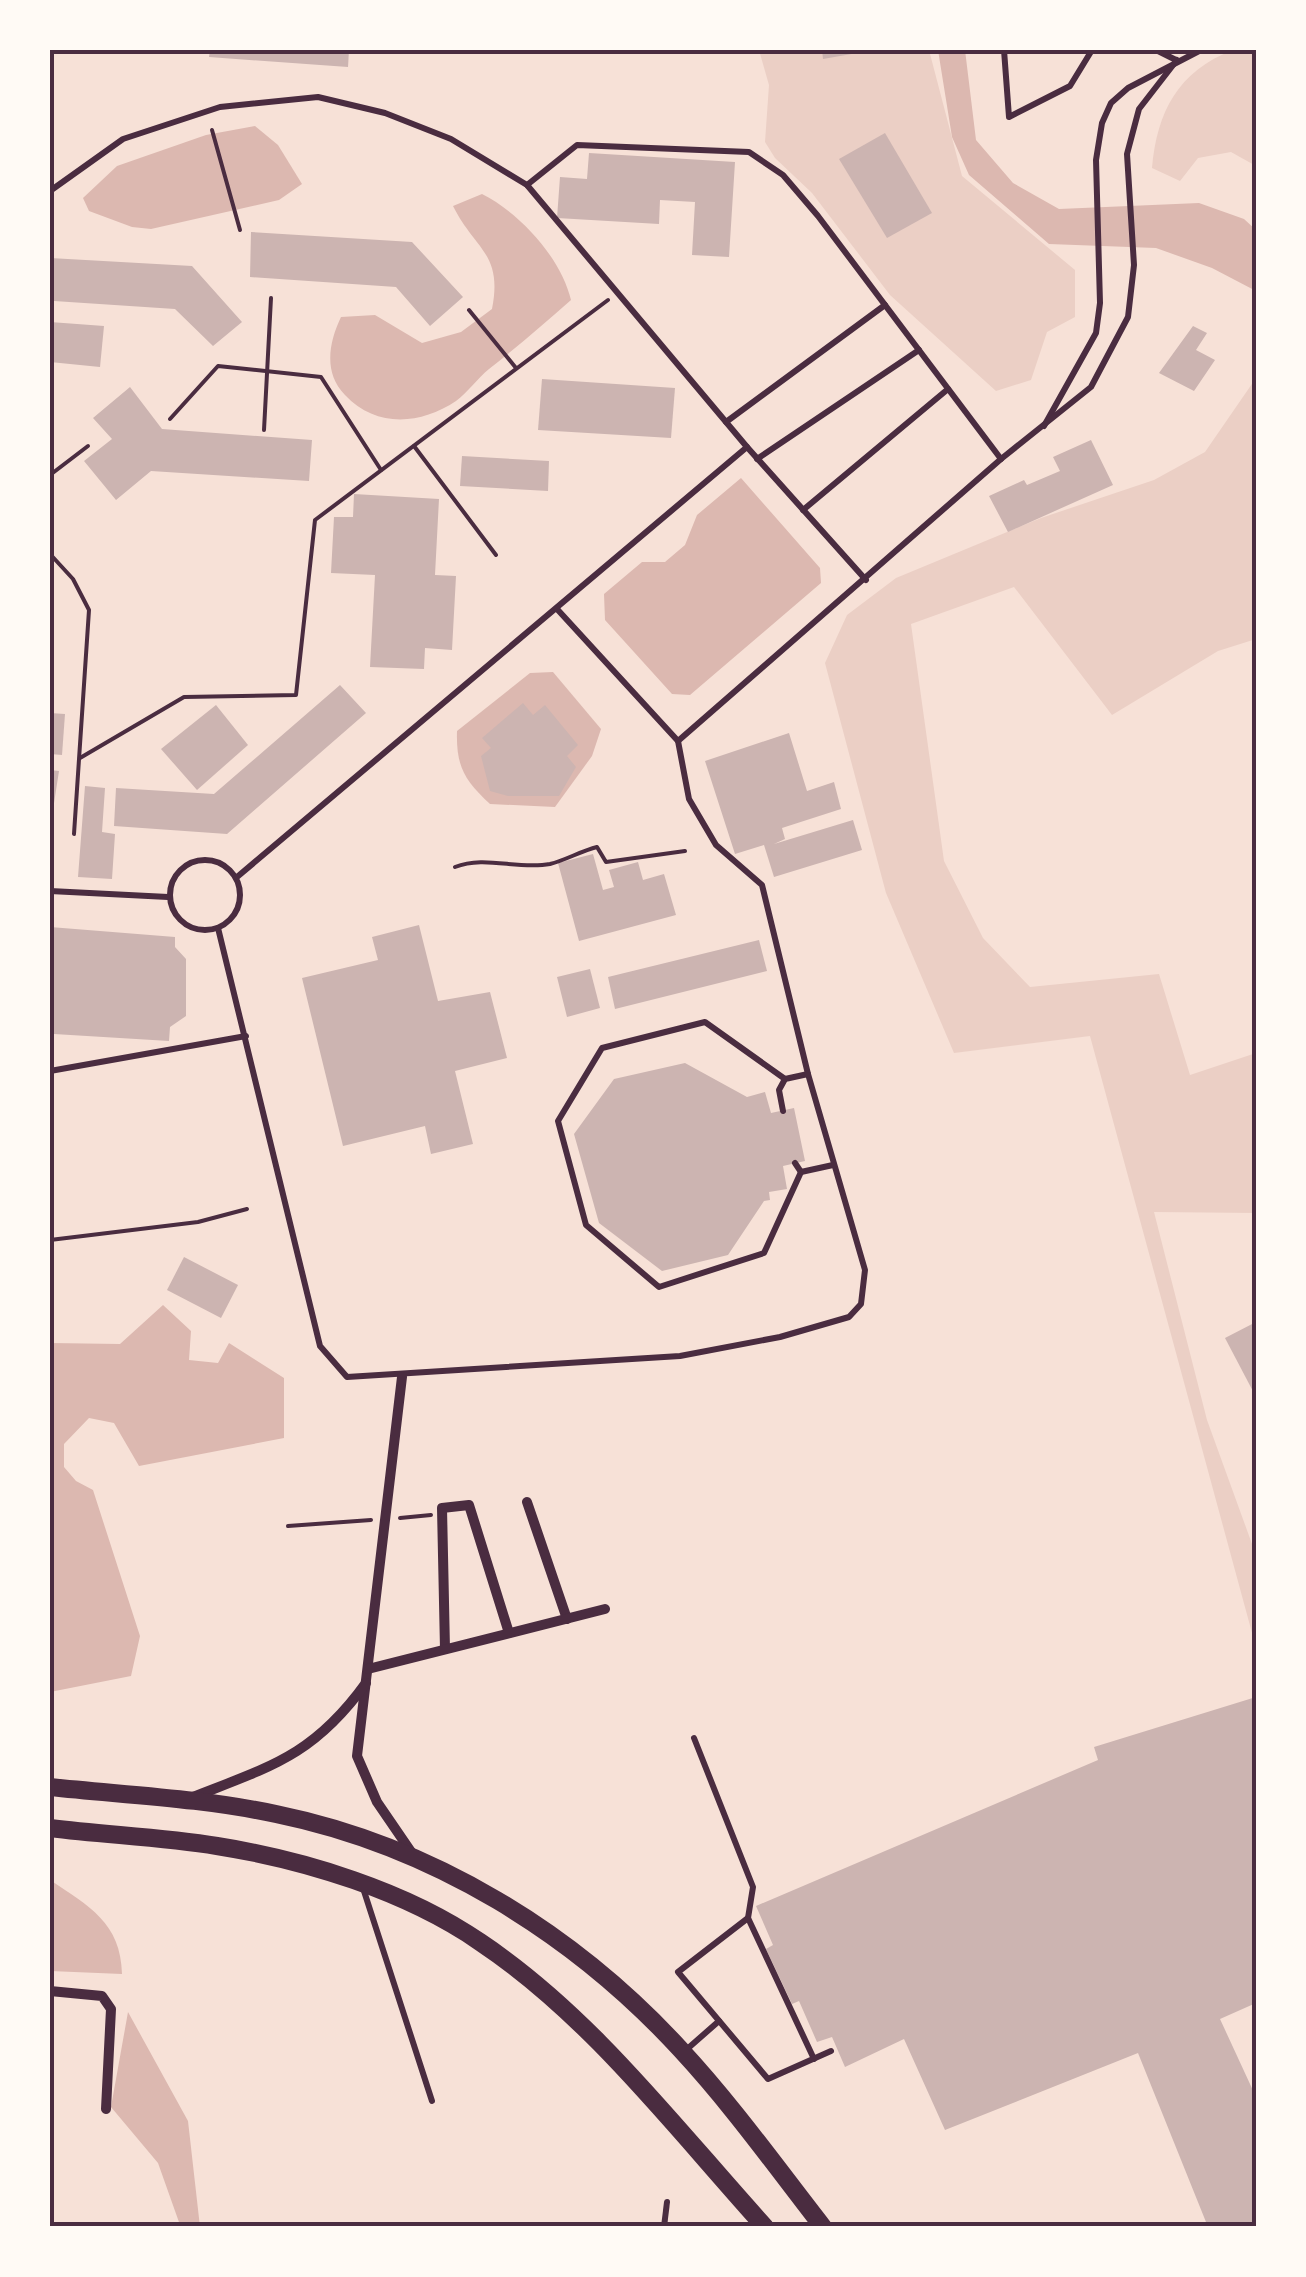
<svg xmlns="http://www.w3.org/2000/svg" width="1306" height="2277" font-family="Lora,serif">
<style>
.green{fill:#ebcfc5}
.water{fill:#dcb8b0}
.building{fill:#ccb4b1}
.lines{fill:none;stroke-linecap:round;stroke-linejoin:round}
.path{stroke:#4a2c40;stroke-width:4}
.service{stroke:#4a2c40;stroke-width:6}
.minor{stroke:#4a2c40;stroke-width:10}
.primary{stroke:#4a2c40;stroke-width:18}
.neatline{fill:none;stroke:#4a2c40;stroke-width:4}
</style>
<rect width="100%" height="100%" fill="#f7e1d7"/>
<g class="green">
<polygon points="759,50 929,50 962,176 1075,270 1075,317 1047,332 1031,380 996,391 890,295 812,193 775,158 765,142 769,85"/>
<path d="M1233,50H1256V166L1231,152L1198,158L1180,181L1152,168C1157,112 1178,71 1233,50Z"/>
<polygon points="1256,378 1256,639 1218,651 1112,715 1014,587 911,624 944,861 983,938 1030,987 1159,974 1190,1075 1256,1053 1256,1213 1154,1212 1207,1420 1256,1555 1255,1644 1090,1036 954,1053 886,893 825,663 847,615 896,578 1041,518 1154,480 1205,452"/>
</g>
<g class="water">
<polygon points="938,50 965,50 976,140 1013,183 1059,209 1199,203 1244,219 1256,230 1256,291 1212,268 1156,248 1049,244 969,175 952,137"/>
<polygon points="255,126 278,145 302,184 279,200 151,229 132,227 89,211 83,198 117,166 206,135"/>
<path d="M482,194C520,213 561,258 571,300C544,324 517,347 489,369C478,378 468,392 456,401C420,425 376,428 345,395C323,373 329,342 341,317L375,315L422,343L461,332L492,309C503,253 475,250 453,206Z"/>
<polygon points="741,478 820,568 821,583 690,695 672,694 605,620 604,594 642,562 665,562 685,545 697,515"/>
<path d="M553,672L601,729L592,756L555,807L490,804C464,780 456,766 457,731L530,673Z"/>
<polygon points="163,1305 191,1331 189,1360 218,1363 229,1343 284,1378 284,1438 139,1466 114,1423 89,1418 64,1444 64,1467 76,1481 93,1490 140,1636 131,1676 50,1692 50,1343 120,1344"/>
<path d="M50,1880C89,1906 121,1923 122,1974L50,1971Z"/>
<polygon points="128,2012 188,2121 200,2227 180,2225 158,2163 111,2107"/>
</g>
<g class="building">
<polygon points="210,50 349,50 348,67 209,57"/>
<polygon points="822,50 863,50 863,52 823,59"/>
<polygon points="885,133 932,213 887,238 839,159"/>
<polygon points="589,153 735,162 729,257 692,255 695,202 660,200 659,224 557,218 560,177 587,179"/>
<polygon points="251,232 412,242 463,297 430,326 396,287 250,277"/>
<polygon points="50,258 192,266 242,322 213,346 175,309 54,301 50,311"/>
<polygon points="50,322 104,326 100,367 50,362"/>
<polygon points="1193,326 1207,333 1196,350 1215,360 1194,391 1159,373"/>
<polygon points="542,379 675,388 671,438 538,430"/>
<polygon points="130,387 162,429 312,440 309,481 151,471 116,500 84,461 112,439 93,418"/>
<polygon points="1091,440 1113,485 1008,532 989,496 1024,480 1027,485 1060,471 1053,457"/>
<polygon points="462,456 549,461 548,491 460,486"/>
<polygon points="354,494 439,499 435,575 456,576 452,650 425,648 424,669 370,667 375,575 331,573 334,517 353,517"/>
<polygon points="340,685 366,713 227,834 114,826 116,788 214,794"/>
<polygon points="523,703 533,715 545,705 578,745 567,756 576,767 559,796 508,796 490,791 481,756 491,748 482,738"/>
<polygon points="216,705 248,745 197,790 161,749"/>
<polygon points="50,713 65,714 62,755 50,754"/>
<polygon points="789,733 807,791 834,782 841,809 782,828 785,839 774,844 853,820 862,850 774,877 764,845 735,854 705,761"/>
<polygon points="50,770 59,771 54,803 50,803"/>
<polygon points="85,786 105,788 102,832 115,834 112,879 78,877"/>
<polygon points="593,854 603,890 614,887 609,870 638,862 643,880 664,874 676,915 579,941 558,863"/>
<polygon points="419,925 438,1001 490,992 507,1058 455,1071 473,1144 431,1154 425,1126 343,1146 302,978 378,960 372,937"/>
<polygon points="50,927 175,937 175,947 186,959 186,1016 170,1027 169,1041 54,1034 50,1053"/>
<polygon points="759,940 767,971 615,1009 608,977"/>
<polygon points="590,969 600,1008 567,1017 557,977"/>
<polygon points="685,1063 747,1097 765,1092 771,1113 794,1108 805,1161 783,1166 787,1189 769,1192 770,1200 764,1201 728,1255 662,1271 599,1223 574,1134 614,1079"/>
<polygon points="184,1257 238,1285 221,1318 167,1290"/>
<polygon points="1256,1322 1256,1397 1225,1338"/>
<polygon points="1256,1697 1256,2003 1220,2019 1256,2097 1256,2227 1208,2227 1138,2053 945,2130 904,2039 845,2067 832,2037 817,2042 799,2001 792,2004 766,1949 773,1945 756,1906 1098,1760 1094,1747"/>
</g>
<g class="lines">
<g class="path">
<polyline points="212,130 240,230"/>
<polyline points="469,310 516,368"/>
<polyline points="170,419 218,366 321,377 381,470"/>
<polyline points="264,430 271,298"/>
<polyline points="414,446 496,555"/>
<polyline points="50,475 88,446"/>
<polyline points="50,554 73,579 89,610 74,834"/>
<polyline points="80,758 184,697 296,695 315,520 608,300"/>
<path d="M455,867C485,855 517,870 550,864C566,860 581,851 597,847L606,862L685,851"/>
<polyline points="50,1240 198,1222 247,1209"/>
<polyline points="400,1518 431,1515"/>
<polyline points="288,1526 371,1520"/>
</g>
<g class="service">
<polyline points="1004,50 1009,117 1070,86 1092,50"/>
<polyline points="1156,50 1176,60"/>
<polyline points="527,185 577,145 749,152 783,175 818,216 1001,459"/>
<polyline points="50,191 123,139 220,107 318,97 385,113 451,139 527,185 747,447 866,580"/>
<polyline points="726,422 885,305"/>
<polyline points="1044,426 1096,333 1100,303 1096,160 1102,123 1111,103 1128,88 1201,50"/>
<polyline points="757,459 919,350"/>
<polyline points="803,510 948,389"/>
<polyline points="678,741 1001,459 1091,387 1128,317 1134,265 1127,154 1139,109 1177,60"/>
<circle cx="205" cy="895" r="35"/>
<polyline points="237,877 747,447"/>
<polyline points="50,891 168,897"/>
<polyline points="218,928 320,1346 347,1377 680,1356 780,1337 849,1317 861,1304 865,1270 808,1074 762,885 716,845 689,799 678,741 557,609"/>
<polyline points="50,1071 246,1036"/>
<polyline points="785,1079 705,1022 602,1048 558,1121 586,1225 659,1287 764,1253 801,1172"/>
<polyline points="783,1111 779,1090 785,1079 808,1074"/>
<polyline points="795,1163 801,1172 833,1165"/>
<polyline points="694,1738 753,1887 748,1918 814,2059"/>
<polyline points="363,1888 432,2101"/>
<polyline points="748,1918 678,1972 768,2079 831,2051"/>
<polyline points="686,2050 719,2021"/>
<polyline points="664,2227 667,2202"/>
</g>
<g class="minor">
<polyline points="402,1377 357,1756 377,1802 416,1859"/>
<polyline points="527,1502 567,1619"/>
<polyline points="445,1649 442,1508 469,1505 509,1633"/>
<polyline points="368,1669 605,1609"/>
<path d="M193,1797C272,1766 314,1755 366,1683"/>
<polyline points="50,1991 102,1996 111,2009 106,2109"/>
</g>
<g class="primary">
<path d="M50,1787C125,1795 201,1798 276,1814C432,1846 574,1933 681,2050C732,2105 777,2168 823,2227"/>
<path d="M50,1828C105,1835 161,1837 217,1846C305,1860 406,1891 480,1942C591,2016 676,2129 765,2227"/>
</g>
</g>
<rect width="1306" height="2277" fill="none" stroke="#fffaf5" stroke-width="105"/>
<rect x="52" y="52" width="1202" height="2172" class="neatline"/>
</svg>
